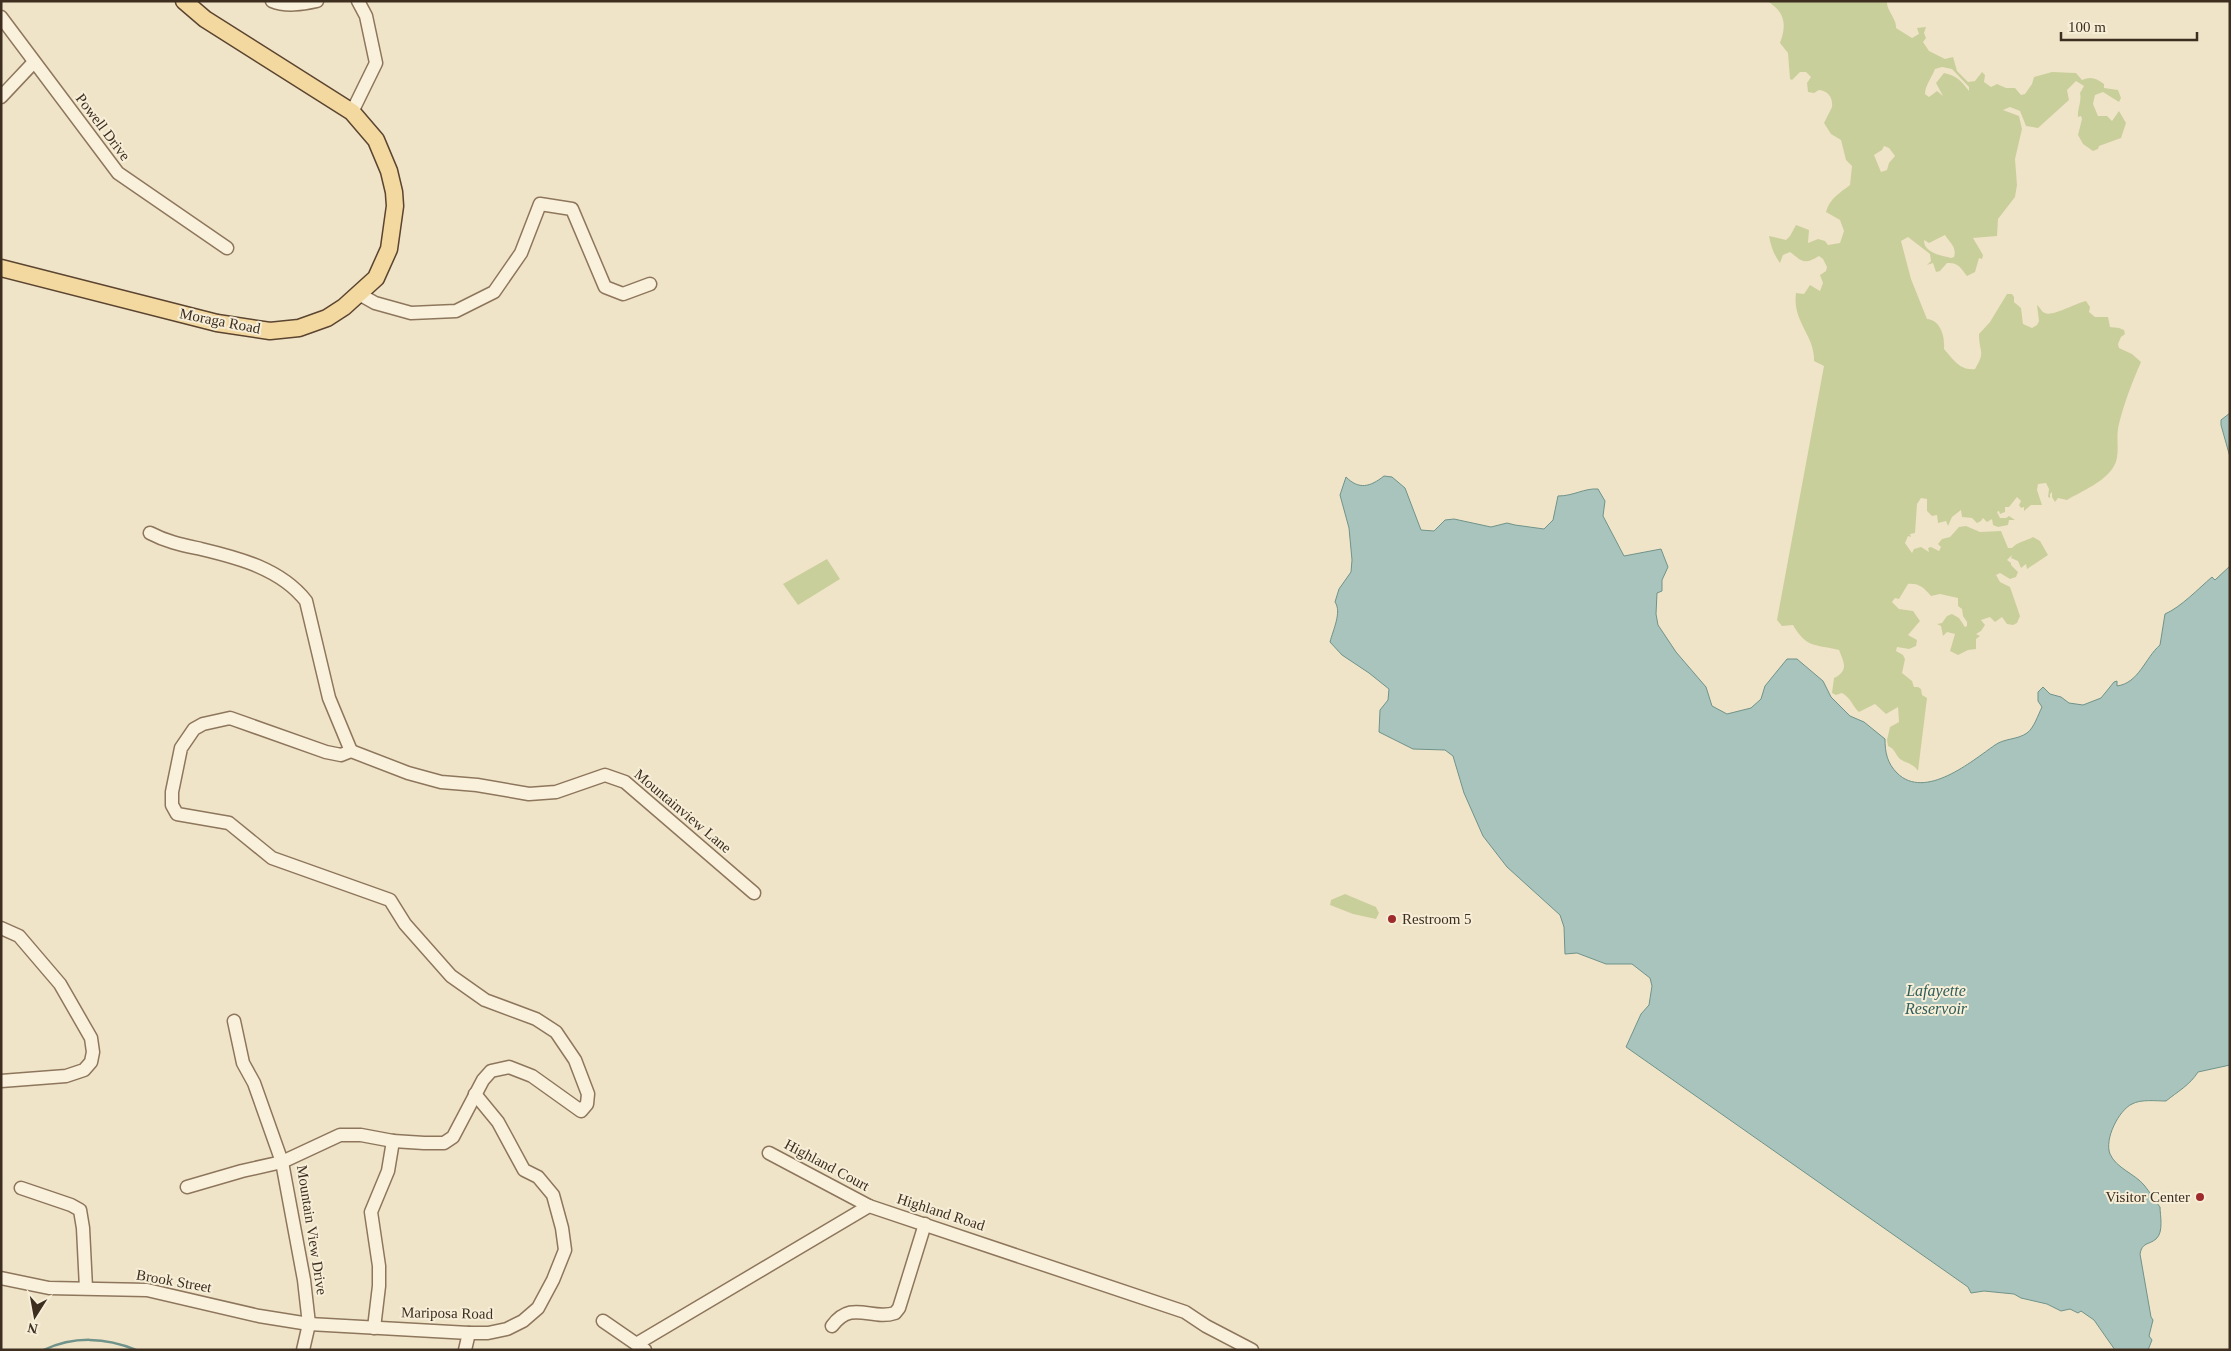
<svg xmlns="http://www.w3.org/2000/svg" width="2231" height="1351" font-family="Georgia,serif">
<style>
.green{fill:#c9cf9b;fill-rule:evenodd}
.water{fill:#a9c4bc;stroke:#6f938a}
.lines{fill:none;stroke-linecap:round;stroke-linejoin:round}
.stream{stroke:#6f938a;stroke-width:2.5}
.minor-casing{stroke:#8d765c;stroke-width:15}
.major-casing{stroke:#5b4430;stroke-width:19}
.minor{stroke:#faf1dc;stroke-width:12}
.major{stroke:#f3d9a0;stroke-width:16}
.poi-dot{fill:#9e2a2b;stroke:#f7eed8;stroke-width:2}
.labels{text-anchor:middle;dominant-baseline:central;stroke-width:4;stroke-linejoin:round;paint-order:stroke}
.street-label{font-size:15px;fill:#3d2e20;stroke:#f7eed8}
.poi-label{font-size:15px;fill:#3d2e20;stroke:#f7eed8;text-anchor:start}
.water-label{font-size:16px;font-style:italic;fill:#2f5d5a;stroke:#f7eed8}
</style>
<rect width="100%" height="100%" fill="#f0e4c8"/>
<g class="green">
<path d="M1767,1H1887C1886,10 1897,19 1896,28L1912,38L1919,34L1917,28L1926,27L1924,33L1926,38L1923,42L1929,51L1945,59L1953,57L1957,71L1968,82L1975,81L1982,72L1985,75L1984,82L1991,87L1997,84L2006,88H2015L2021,95L2025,94L2032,84L2034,77L2052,72L2076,73L2082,80C2091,76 2096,78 2104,84V88L2118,90L2121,98L2119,102L2103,92L2095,95L2093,104L2098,116H2107L2112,121L2119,111L2126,123L2121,138L2099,146L2098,149L2093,151L2083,144L2078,135L2082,119L2081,116L2078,117C2077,109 2082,102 2080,93L2084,86L2076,81L2067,90L2069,100L2038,128L2026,126L2020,111L2010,107L2003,110L2019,116L2022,129L2015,159L2017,185L2015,197L1998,219L1997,236L1973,238L1983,255L1982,259L1979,258L1975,272L1967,276C1961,268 1958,262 1947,263L1940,271L1936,272L1933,263L1927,265L1931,261L1930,254L1908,237L1901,241L1911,279L1927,319C1941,320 1945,337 1944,349C1953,359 1960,371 1975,369C1986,351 1979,353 1979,334L1990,322L2007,294H2012L2014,297V302L2021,308L2023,324L2032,328L2037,325L2039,321L2037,305C2041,308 2041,312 2045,313C2052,317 2076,303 2086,301L2090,307L2089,312L2095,317H2108L2110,327L2119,328L2124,330L2125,334L2121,337L2118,344L2119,348L2132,354L2141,362C2132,383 2124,403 2119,424C2115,438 2121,454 2114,466C2105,482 2082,491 2067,500L2058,498L2055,502L2052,497V492L2050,494V498L2048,497L2049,489L2046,483L2038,484L2037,490L2042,505H2031L2024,511V507L2021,508L2019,505L2021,501L2017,497L2009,507H2005V512L2000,514L1999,511L1997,512L2000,518H2006L2009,516L2015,520H2009L2008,525L1998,527L1993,525L1992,519L1987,522L1983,518L1981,521L1977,523L1972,518L1962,517L1961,510L1952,517L1948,526L1946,521L1938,523L1937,515L1932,516L1927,511V499L1921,498L1917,504L1915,533L1910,534L1911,537L1908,536L1905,543L1912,553L1914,549L1921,547L1929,552L1928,548L1931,547L1939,551L1941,547L1938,544L1942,539L1950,537L1959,527L1966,526L1980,532L2001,531L2008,548H2012C2017,542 2026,541 2033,537L2040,541L2048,555L2027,569L2026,564L2021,568L2018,561L2011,558L2012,555L2007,560L2011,563V565L2018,572L2016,577L2010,579L2000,573L1996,575L2000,582L2010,587L2020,616L2017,623L2013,625L2007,624L2002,617L1995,622L1990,617L1981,620L1985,625L1981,631L1976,634L1980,636L1976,639V649L1968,650L1958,655L1950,651L1955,634L1947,632L1943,636L1941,626L1937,624L1942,623L1947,616L1952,614L1959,618L1965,627L1967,626V622L1963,616L1962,609L1958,606V598L1940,594L1931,596C1924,588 1919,583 1908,584L1899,599L1895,598L1892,602L1899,609L1913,611L1920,621L1908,635L1917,640L1916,646L1909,649L1897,647L1896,651L1903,655L1905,659L1902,673L1912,681L1914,687H1918L1921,689L1922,695L1927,698L1918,771C1914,764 1906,763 1900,759C1895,754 1895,749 1888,746L1887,740L1890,727L1899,722L1898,707L1886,714L1875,704L1859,712C1852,706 1852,699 1842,693L1836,695L1832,693L1834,678C1849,670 1844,663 1839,650C1816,644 1807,649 1793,625L1782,626L1777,620L1824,366L1814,361C1815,335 1792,322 1796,293L1804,294L1810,285L1820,291L1823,283L1820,275L1826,271L1827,267L1823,259L1819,256C1804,265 1803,262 1790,252L1783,255L1780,263C1774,255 1771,247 1769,236L1786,240L1790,236L1796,225L1809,230L1808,243L1818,239L1825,241L1828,245L1840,243L1844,231L1840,220L1826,212C1829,199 1841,192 1850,185L1852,166L1846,160L1841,140L1831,134L1824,123L1832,107C1833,97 1828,91 1819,90L1814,93L1808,92L1807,83L1811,77L1806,72H1800L1792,80L1790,79L1788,53L1780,43C1787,24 1785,12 1767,1ZM1942,67L1952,69L1969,87V91C1961,81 1958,76 1944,73L1936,83L1943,96L1937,91L1929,97L1925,94C1925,86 1932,77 1935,69ZM1884,146L1889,148L1895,156L1889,163L1887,170L1881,172L1874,155L1882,150ZM1945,235C1950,243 1957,247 1954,257L1951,258C1940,255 1924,253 1924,240L1929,243Z"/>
<polygon points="827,559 840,579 798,605 783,584"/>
<polygon points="1345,894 1376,907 1379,913 1376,919 1353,914 1330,905 1331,900"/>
</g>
<g class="water">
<polygon points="2230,413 2230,457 2221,425 2221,420"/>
<path d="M1384,476L1392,477L1405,488L1421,530L1434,531L1445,520L1454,519L1491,527L1507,523L1515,525L1544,529L1553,520L1558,496C1574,496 1584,488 1598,489L1605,501L1603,516L1624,556L1661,549L1668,567L1662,580V591L1657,593L1656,614L1658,625L1676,652L1706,687L1712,706L1727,714L1751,708L1761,699L1765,686L1787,659H1797L1823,681L1831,697L1850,716L1864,722L1885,739C1885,752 1887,763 1897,773C1925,801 1972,761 1995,745C2005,738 2017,740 2027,733C2034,728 2038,715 2042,707L2038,701V692L2043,687L2050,694L2061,697L2069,703L2083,705L2101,698L2114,682L2117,681V686C2139,683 2145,658 2160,645L2165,614C2181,607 2198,589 2212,577L2215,580L2230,566V1065L2198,1072C2190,1085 2177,1092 2166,1101C2156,1101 2141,1099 2132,1104C2119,1110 2104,1139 2110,1154C2116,1168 2135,1174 2144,1185C2150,1192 2154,1200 2160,1207C2160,1215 2164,1232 2156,1239C2149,1245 2142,1242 2140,1254L2151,1317L2153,1320L2149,1336L2152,1340L2148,1350H2115L2094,1320L2081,1311L2078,1313L2070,1309L2061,1311L2047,1304L2021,1298L2014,1294L1984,1291L1971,1293L1968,1287L1626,1047L1641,1014L1649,1005L1652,986L1650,978L1632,964H1606L1577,953L1565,954L1564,927L1560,915L1507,867L1483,836L1464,793L1453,756L1445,750L1413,749L1379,732L1380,710L1388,700L1389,689L1369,673L1342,655L1330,642C1333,630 1342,612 1335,602L1339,589L1351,572L1352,560L1349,528L1340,495L1346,477C1359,490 1370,487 1384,476Z"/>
</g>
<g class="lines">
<path class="stream" d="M44,1350C73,1336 106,1337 136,1350"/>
<defs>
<g id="minor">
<path d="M272,1C286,7 303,4 317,1"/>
<polyline points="1,17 118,173 227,248"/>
<polyline points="1,97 34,62"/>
<polyline points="352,112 376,63 366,16 358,1"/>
<polyline points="359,294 375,303 411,313 456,311 494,292 521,253 540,204 572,209 605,287 623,294 650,284"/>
<path d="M150,533C167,542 183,545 201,549C239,558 281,569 306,601L329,698L351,751"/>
<polyline points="351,751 408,773 441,782 477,785 529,794 556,792 605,775 625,782 754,893"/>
<polyline points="1,928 19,936 60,984 91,1038 93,1052 91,1062 84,1070 66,1076 1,1081"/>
<polyline points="234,1021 243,1063 254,1083 282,1162 304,1280 309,1324 303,1350"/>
<polyline points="769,1153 869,1206"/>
<polyline points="187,1187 242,1171 282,1162 340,1135 361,1135 393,1141 424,1143 444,1143 453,1137 483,1080 491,1071 509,1067 532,1076 581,1111 587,1104 588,1094 575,1060 556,1032 536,1019 485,1000 451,976 405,924 390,900 272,858 229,823 177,814 172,805 172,792 181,748 194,729 203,724 230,718 326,752 341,755 351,751"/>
<polyline points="21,1188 71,1205 80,1210 83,1228 86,1288"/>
<polyline points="1,1278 49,1288 147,1290 259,1316 309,1324 469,1333 488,1333 507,1329 523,1321 538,1308 553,1280 565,1250 562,1228 553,1195 538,1177 524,1170 498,1122 475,1094"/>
<polyline points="603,1321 645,1350"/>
<path d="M832,1326C852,1299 871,1321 895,1313L899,1308L925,1224"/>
<polyline points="374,1328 379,1286 379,1266 371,1212 388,1171 393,1141"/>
<polyline points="638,1343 869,1206 1185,1312 1206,1326 1252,1350"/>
<polyline points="465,1350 469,1333"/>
</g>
<polyline id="major" points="1,268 217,323 270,331 299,328 327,318 344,307 376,278 389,249 395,206 394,192 389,171 376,140 352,112 205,19 184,1"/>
</defs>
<use href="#minor" class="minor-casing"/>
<use href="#major" class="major-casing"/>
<use href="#minor" class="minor"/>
<use href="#major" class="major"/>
</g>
<g class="poi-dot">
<circle cx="1392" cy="919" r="5"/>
<circle cx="2200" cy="1197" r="5"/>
</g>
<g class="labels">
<g class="street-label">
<text transform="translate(103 127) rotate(53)">Powell Drive</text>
<text transform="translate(220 321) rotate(11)">Moraga Road</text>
<text transform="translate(683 811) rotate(40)">Mountainview Lane</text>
<text transform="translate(827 1165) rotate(28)">Highland Court</text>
<text transform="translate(941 1212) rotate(18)">Highland Road</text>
<text transform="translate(312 1230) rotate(81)">Mountain View Drive</text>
<text transform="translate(174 1281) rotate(10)">Brook Street</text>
<text transform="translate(447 1313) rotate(1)">Mariposa Road</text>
</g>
<g class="poi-label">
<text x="1402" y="919">Restroom 5</text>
<text x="2190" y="1197" text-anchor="end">Visitor Center</text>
</g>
<g class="water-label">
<text x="1936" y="990">Lafayette<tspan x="1936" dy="18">Reservoir</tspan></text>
</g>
</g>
<rect width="2231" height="1351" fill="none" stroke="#3d2e20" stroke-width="5"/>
<g transform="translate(35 1316) rotate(191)" stroke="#f7eed8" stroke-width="4" paint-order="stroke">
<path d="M0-4L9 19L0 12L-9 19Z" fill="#3d2e20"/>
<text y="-8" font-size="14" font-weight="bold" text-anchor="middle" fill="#3d2e20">N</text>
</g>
<path d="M2061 32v8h136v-8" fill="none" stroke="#3d2e20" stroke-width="2.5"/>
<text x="2068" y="32" font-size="15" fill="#3d2e20" stroke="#f7eed8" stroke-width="4" paint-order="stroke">100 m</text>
</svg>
